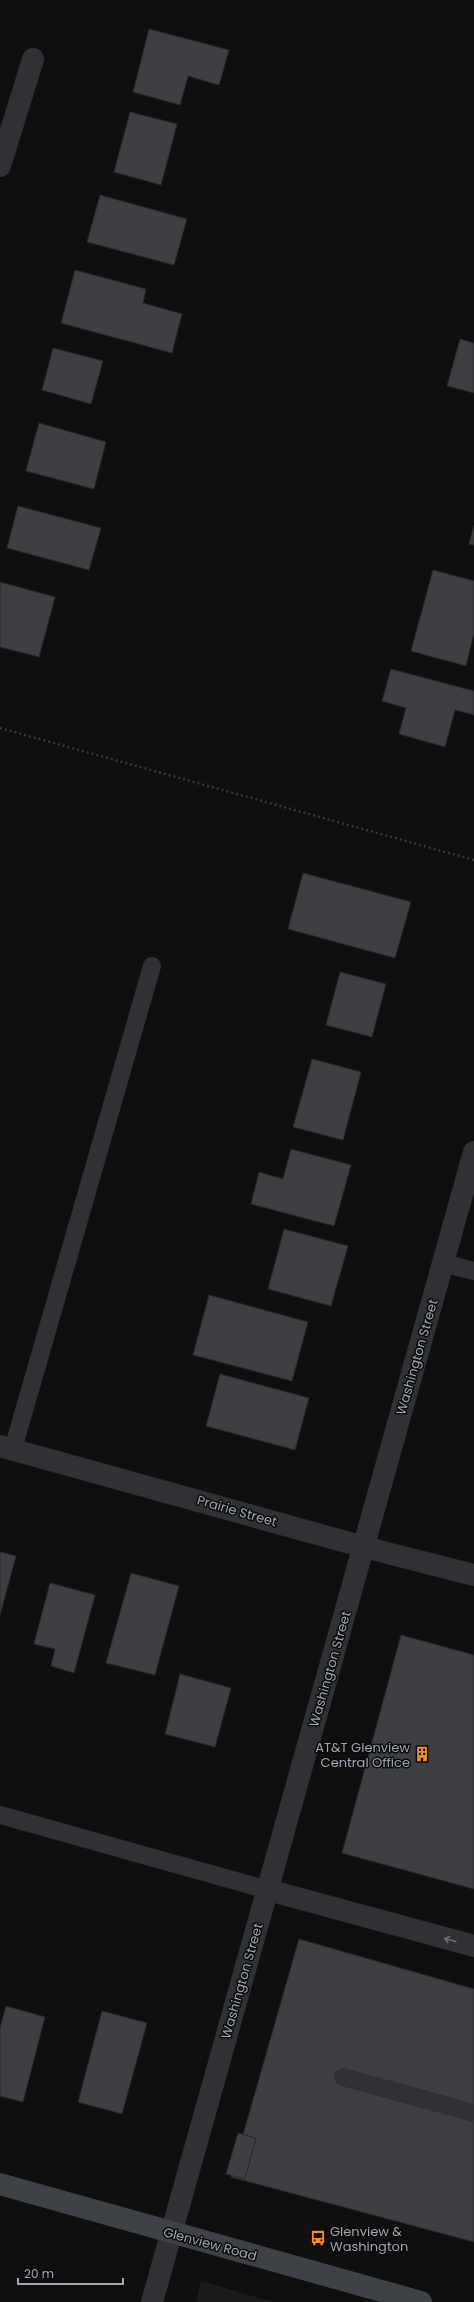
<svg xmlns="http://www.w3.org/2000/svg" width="474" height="2302" font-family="Poppins,sans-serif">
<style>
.built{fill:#1b1b1d}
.building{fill:#3e3f43;stroke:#29292c}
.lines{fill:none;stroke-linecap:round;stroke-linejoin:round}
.path{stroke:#36393c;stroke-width:2.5;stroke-dasharray:2 3;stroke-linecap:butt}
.service{stroke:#303135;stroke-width:18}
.minor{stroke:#303135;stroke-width:22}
.secondary{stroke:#3e4145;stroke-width:22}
.oneway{stroke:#6d727a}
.labels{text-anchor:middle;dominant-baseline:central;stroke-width:3;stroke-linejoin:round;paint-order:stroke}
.street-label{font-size:13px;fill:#9fa8b2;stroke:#0a0a0b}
.poi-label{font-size:13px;fill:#9fa8b2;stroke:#0a0a0b;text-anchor:end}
</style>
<rect width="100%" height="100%" fill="#0f0f10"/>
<polygon class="built" points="201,2281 273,2302 196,2302"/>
<g class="building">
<polygon points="149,29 229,50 219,85 188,76 180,105 133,92"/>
<polygon points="130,112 177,124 161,185 114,172"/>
<polygon points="100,195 187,219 174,265 87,242"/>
<polygon points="75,270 146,289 143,303 182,314 172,353 61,323"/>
<polygon points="460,339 474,343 474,393 447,386"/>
<polygon points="53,348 103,361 91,404 42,390"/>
<polygon points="39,423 106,442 94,489 26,471"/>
<polygon points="18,506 101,528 89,570 7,548"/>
<polygon points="474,525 474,545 469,544"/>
<polygon points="433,570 474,581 474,633 466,666 411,651"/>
<polygon points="0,582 55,597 39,657 0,647"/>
<polygon points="391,669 474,691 474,715 455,710 445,747 399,734 406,708 382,701"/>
<polygon points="303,873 411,902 395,958 288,929"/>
<polygon points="340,972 386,984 372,1037 326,1025"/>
<polygon points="312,1059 361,1072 343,1140 293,1127"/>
<polygon points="291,1149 351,1165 334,1226 251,1204 259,1172 283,1179"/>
<polygon points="284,1229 348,1246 331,1306 268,1289"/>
<polygon points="209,1295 308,1322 292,1381 193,1355"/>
<polygon points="220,1374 309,1398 295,1450 206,1426"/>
<polygon points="0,1552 16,1556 0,1615"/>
<polygon points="131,1573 179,1586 155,1675 106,1663"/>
<polygon points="50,1583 95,1595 74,1673 51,1666 55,1649 34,1644"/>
<polygon points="401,1635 474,1655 474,1889 342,1853"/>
<polygon points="180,1674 231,1688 215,1747 165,1734"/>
<polygon points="299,1939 474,1989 474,2242 231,2177"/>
<polygon points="6,2006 45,2017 23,2102 0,2096 0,2028"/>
<polygon points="102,2011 147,2023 122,2114 78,2102"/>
<polygon points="238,2133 256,2138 245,2179 226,2174"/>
</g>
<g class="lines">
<polyline class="path" points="0,728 474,860"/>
<g class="service">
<polyline points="443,1263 474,1271"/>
<polyline points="13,1449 152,966"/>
<polyline points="0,1815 268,1890"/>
<polyline points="343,2077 474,2113"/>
</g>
<g class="minor">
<polyline points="0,166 33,59"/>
<polyline points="0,1446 364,1547 474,1575"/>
<polyline points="268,1890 474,1946"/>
<polyline points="152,2302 474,1152"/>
</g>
<polyline class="secondary" points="0,2184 421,2302"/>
</g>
<defs><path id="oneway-shaft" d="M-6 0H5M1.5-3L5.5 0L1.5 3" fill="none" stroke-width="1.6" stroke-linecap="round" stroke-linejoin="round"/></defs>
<use class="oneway" href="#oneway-shaft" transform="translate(450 1940) rotate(-165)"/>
<defs>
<symbol id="building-bare" viewBox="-9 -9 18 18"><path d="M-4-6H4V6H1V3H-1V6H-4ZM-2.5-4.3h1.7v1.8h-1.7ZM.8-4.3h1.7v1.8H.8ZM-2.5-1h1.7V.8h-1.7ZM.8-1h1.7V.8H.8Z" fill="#f88d1f" stroke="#0a0a0b" stroke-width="2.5" paint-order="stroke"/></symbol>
<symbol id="bus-bare" viewBox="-9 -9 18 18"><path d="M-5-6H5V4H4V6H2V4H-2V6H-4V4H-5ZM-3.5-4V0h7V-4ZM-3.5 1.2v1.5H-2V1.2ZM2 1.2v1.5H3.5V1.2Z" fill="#f88d1f" stroke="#0a0a0b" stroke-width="2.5" paint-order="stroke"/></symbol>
</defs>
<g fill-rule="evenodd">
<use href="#building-bare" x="411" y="1743" width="22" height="22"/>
<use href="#bus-bare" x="307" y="2227" width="22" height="22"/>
</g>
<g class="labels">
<g class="street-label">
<text transform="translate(417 1357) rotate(-74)">Washington Street</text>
<text transform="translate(237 1511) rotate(16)">Prairie Street</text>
<text transform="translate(330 1669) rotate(-74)">Washington Street</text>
<text transform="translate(242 1981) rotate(-74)">Washington Street</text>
<text transform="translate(210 2244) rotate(15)">Glenview Road</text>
</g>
<g class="poi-label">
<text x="410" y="1747">AT&amp;T Glenview<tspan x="410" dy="15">Central Office</tspan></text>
<text x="330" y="2231" text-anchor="start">Glenview &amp;<tspan x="330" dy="15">Washington</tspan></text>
</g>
</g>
<path d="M18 2278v6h105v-6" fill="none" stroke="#9fa8b2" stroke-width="2"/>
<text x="24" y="2278" font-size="12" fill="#9fa8b2" stroke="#0a0a0b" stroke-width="3" paint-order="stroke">20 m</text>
</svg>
